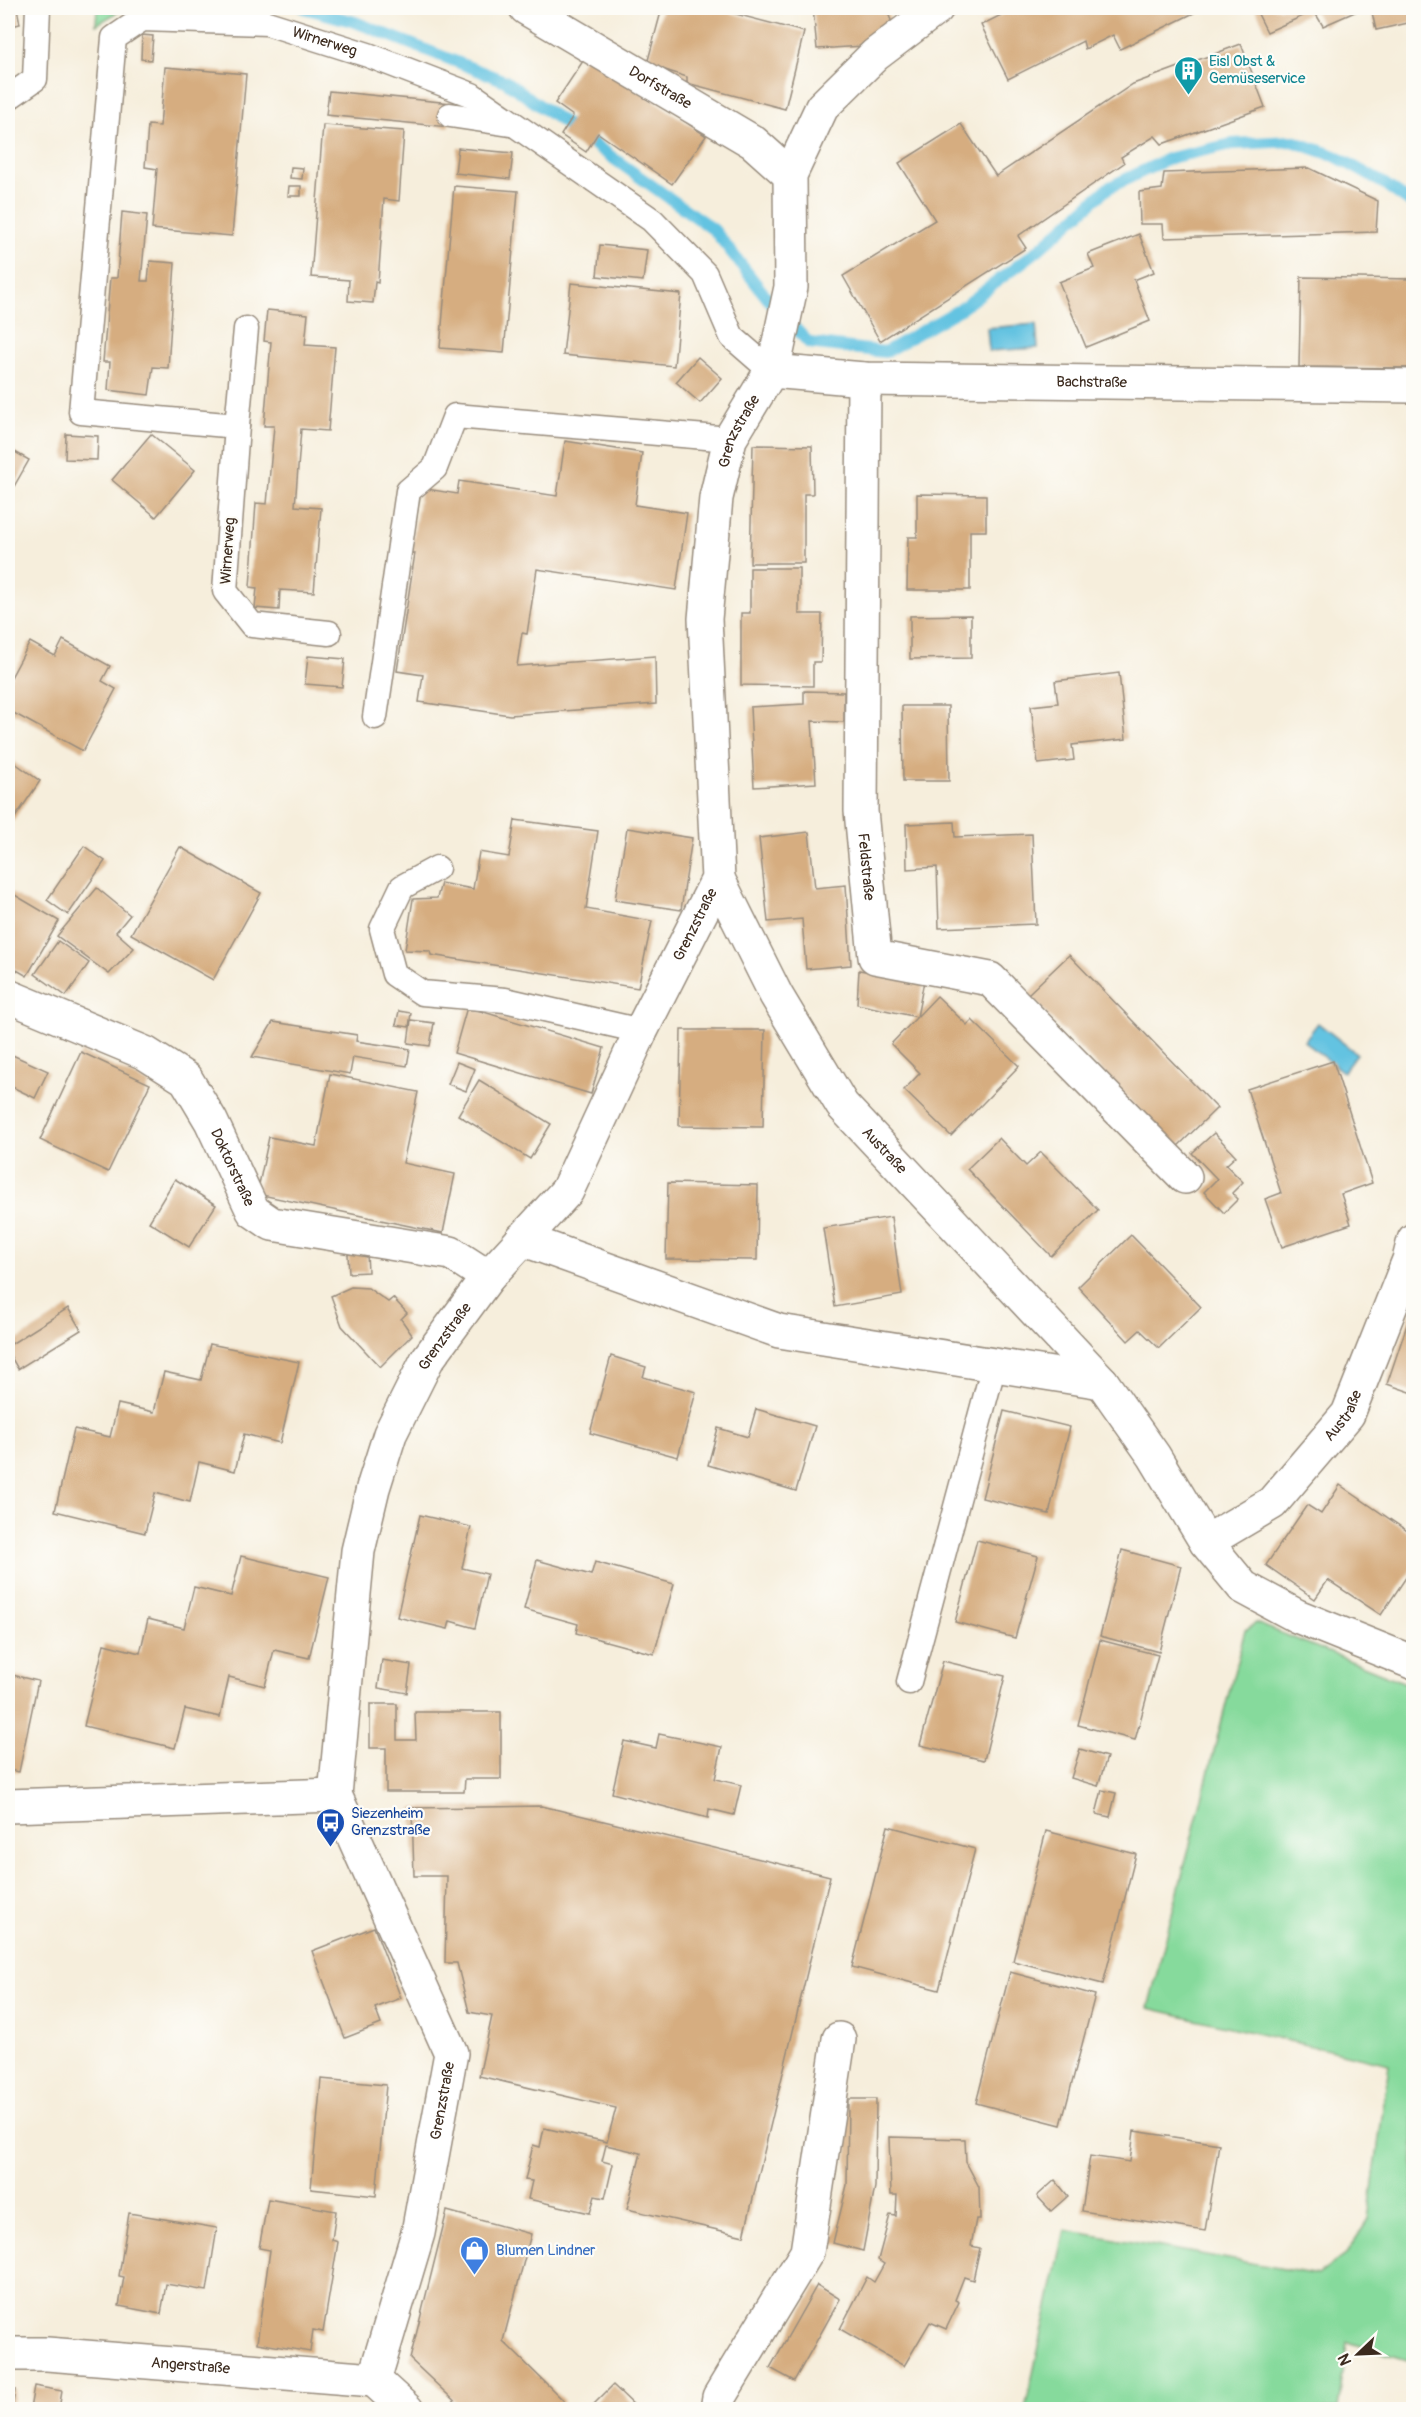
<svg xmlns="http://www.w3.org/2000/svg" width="1421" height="2417" font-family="Pangolin,sans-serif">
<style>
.green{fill:#86da9c;stroke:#60825d;stroke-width:1.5}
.water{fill:#63c3e1;stroke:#4f7680;stroke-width:1.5}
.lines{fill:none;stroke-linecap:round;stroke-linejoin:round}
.stream{stroke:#63c3e1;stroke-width:12}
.building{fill:#d6ad80}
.lane-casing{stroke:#988c7d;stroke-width:27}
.street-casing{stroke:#988c7d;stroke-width:36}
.lane{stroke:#fff;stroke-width:24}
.street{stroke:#fff;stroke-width:33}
.labels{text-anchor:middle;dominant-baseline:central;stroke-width:4.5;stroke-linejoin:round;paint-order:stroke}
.street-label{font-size:15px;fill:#3b2a1e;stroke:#fdfcf7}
.culture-label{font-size:15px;fill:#0d838f;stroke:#fdfcf7;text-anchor:start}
.transit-label{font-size:15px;fill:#164399;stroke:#fdfcf7;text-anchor:start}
.shop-label{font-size:15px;fill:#366cbe;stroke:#fdfcf7;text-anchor:start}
</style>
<rect width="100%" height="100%" fill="#fdfcf7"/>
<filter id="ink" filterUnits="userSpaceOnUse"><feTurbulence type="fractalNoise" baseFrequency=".0167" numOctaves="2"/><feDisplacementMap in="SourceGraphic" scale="12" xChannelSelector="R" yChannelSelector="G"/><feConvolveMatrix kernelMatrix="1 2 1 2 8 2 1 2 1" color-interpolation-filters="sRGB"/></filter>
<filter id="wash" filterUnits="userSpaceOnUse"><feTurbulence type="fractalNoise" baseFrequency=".008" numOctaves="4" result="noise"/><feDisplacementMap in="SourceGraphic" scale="24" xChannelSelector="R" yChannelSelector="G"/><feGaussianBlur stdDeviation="1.35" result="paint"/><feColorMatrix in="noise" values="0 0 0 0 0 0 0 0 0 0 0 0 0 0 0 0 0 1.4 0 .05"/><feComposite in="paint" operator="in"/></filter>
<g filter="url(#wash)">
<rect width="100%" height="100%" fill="#f6eedc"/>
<g class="green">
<polygon points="97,8 125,8 96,25"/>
<polygon points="1256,1623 1413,1686 1413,2362 1347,2342 1338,2409 1025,2409 1065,2230 1318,2275 1346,2254 1368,2220 1389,2064 1148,2008 1245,1630"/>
</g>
<g class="water">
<polygon points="1036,324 1038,348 989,351 987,328"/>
<polygon points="1318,1023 1357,1054 1343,1072 1304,1041"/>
</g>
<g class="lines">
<g class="stream">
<polyline points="304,8 355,22 505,81 567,125"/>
<polyline points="592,143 714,230 768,299 809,343 885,352 962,308 1037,251 1108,188 1170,158 1232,144 1292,141 1335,156 1383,183 1414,205"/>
</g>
</g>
<g id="blocks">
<g class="building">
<polygon points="8,8 17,8 20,24 8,27"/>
<polygon points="662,8 713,8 804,32 785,109 687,83 687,77 647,64"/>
<polygon points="813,8 886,8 892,23 863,46 817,49"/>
<polygon points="1015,8 1204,8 1120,49 1113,35 1085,49 1083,41 1008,79 981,25"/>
<polygon points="1255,8 1356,8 1357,11 1323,26 1314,11 1267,32"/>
<polygon points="1371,8 1413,8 1413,22 1376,30"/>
<polygon points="142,35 153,36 151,60 141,59"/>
<polygon points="1241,44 1265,107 1162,144 1155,136 1121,157 1124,163 1018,236 1026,248 880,341 843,276 935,220 899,163 961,124 996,176 1133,84"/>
<polygon points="587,55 706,136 672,184 598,133 586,152 561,135 573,116 555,103"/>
<polygon points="165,67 246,74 232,236 152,229 157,169 145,167 148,125 160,126"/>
<polygon points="329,91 451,103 449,127 326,115"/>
<polygon points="323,125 404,131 399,201 384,199 378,283 375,282 373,303 348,301 349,280 311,277"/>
<polygon points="458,148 513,153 510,179 455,173"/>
<polygon points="291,167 303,168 302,179 290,178"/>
<polygon points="1309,168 1378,201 1376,232 1164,238 1163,224 1140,224 1139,192 1162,189 1164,173"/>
<polygon points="289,186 301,186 301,196 288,196"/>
<polygon points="454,186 518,191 504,353 440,348"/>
<polygon points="122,212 147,215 141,281 148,281 150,261 175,263 168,368 153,367 149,395 108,390 110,362 103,362 110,278 117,278"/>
<polygon points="1139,234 1154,272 1134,280 1150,321 1086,347 1059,282 1094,268 1088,254"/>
<polygon points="600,245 647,250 643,281 597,276"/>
<polygon points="1301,277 1413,279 1413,368 1299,367"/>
<polygon points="571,283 681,294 674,366 563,355"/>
<polygon points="267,310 308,314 305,345 335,347 328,431 301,429 295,506 321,508 314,592 280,590 279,610 255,608 257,588 250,587 256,503 267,504 274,426 264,426 271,342 264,341"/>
<polygon points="698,357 722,378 700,403 676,382"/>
<polygon points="66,434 98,436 97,460 65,459"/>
<polygon points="151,434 195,470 156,517 112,480"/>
<polygon points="565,441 642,453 635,505 687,513 676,590 537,569 527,634 522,633 517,666 655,656 656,704 510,715 419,702 423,675 397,671 415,553 411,553 421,488 457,494 459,481 557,496"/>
<polygon points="753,445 812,446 813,494 804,494 804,563 750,563"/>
<polygon points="8,448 29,460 12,490 8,487"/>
<polygon points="917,494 986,495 986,531 970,531 970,590 907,590 908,537 917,537"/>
<polygon points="750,568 799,568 799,614 822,614 821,662 813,662 813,686 741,685 741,613 750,613"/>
<polygon points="971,615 971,658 910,659 910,616"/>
<polygon points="63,640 110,666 102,681 116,689 83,751 8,710 8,683 30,642 55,656"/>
<polygon points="308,656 345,659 342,687 305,684"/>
<polygon points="1119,673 1126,739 1072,745 1074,760 1038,764 1031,706 1058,703 1055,681"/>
<polygon points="804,691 844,692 844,722 812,721 816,783 754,787 750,707 804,704"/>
<polygon points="902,706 948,706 949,781 903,781"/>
<polygon points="8,758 40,781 8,828"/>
<polygon points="515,820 598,831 586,909 652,921 638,988 431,955 430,951 405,950 413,899 437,898 441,883 473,889 479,852 509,857"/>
<polygon points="954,822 955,837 1032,834 1036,924 939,928 937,867 907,869 906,824"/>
<polygon points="627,828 692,838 681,910 615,900"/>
<polygon points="809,832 815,888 846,885 851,965 806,969 802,919 768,922 759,838"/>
<polygon points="84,846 105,861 68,915 47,900"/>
<polygon points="180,847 261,893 213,980 131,934"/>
<polygon points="97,888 130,915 116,932 134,948 109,974 57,936"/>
<polygon points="8,891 59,921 27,976 8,965"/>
<polygon points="58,941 89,963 66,996 35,974"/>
<polygon points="1069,955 1217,1108 1176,1148 1028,994"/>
<polygon points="859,970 924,981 917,1017 937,996 967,1025 972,1020 1019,1066 951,1136 904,1090 920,1073 891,1044 917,1017 857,1004"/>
<polygon points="467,1007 604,1048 591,1094 454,1053"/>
<polygon points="399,1011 411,1013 409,1027 396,1025"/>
<polygon points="411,1020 434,1023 430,1046 408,1043"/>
<polygon points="273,1022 357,1035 356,1041 410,1049 407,1066 353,1057 350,1074 252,1057"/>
<polygon points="681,1030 765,1030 763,1127 679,1126"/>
<polygon points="81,1052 150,1084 108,1172 40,1140"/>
<polygon points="8,1053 48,1071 35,1098 8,1085"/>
<polygon points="1333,1061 1372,1183 1341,1194 1351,1224 1282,1247 1265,1199 1281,1193 1247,1089"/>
<polygon points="457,1062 475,1069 466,1091 448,1084"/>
<polygon points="330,1074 418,1092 403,1163 455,1174 443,1233 257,1194 269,1137 316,1146"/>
<polygon points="479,1080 551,1124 530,1159 458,1115"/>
<polygon points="1214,1133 1236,1156 1226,1165 1243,1182 1232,1193 1238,1199 1224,1213 1204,1192 1217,1179 1192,1153"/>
<polygon points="999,1138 1026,1166 1041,1152 1098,1210 1051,1256 967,1169"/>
<polygon points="175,1179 216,1205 189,1247 149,1222"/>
<polygon points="668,1183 758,1185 757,1260 666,1259"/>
<polygon points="891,1217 902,1295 835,1307 823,1228"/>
<polygon points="1131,1235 1201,1307 1159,1348 1140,1330 1128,1341 1078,1287"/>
<polygon points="367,1253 368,1272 349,1273 348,1254"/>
<polygon points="351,1287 368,1288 388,1302 393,1298 407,1313 401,1319 412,1335 380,1367 342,1326 331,1296"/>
<polygon points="68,1308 81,1330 18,1369 8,1352 8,1346"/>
<polygon points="1411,1313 1413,1314 1413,1393 1387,1384"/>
<polygon points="210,1344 299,1362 280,1443 244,1434 235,1471 199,1462 190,1502 155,1493 145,1533 55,1511 74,1429 110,1437 118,1404 154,1412 164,1372 201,1380"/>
<polygon points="611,1356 646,1367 643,1377 696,1392 678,1457 590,1433"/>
<polygon points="756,1409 815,1426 796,1491 708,1465 718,1428 748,1437"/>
<polygon points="1004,1411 1070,1427 1049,1514 982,1498"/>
<polygon points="1340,1485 1413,1535 1413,1567 1381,1615 1328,1580 1315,1599 1266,1565 1307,1505 1321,1514"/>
<polygon points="420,1515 471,1527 462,1568 487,1574 475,1628 450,1621 448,1629 397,1617"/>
<polygon points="977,1540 1038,1556 1015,1638 955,1622"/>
<polygon points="1122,1550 1181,1566 1159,1652 1100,1636"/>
<polygon points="241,1556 329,1577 309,1658 274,1650 265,1686 229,1677 220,1717 185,1709 175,1748 84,1726 104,1644 140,1653 148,1619 184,1628 194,1587 231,1596"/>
<polygon points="537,1560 591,1575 595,1562 674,1584 654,1654 576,1633 578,1624 524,1609"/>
<polygon points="1413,1623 1413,1641 1408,1639"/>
<polygon points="1100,1640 1158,1655 1135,1740 1078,1725"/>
<polygon points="382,1660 411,1665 407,1693 378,1688"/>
<polygon points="943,1661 1005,1676 984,1760 920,1745"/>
<polygon points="8,1674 38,1681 19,1772 8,1770"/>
<polygon points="370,1704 397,1704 397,1740 416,1740 415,1712 501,1712 501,1779 465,1779 464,1792 386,1792 386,1748 370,1748"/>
<polygon points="659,1734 722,1747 715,1779 741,1785 734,1815 709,1809 708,1818 612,1793 624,1741 656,1748"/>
<polygon points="1080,1749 1107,1757 1098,1786 1071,1778"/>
<polygon points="1102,1790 1116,1793 1110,1817 1096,1814"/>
<polygon points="542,1806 830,1876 744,2236 627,2209 641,2153 606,2145 602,2161 613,2164 605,2198 595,2196 590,2213 528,2199 532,2181 525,2180 533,2145 540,2147 544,2128 607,2142 616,2108 479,2076 492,2016 469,2012 457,1963 445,1963 447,1876 414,1876 412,1808"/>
<polygon points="888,1826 975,1849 939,1990 852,1967"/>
<polygon points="1046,1831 1136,1854 1103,1984 1013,1961"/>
<polygon points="374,1927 401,1998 375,2008 381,2024 345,2038 312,1951"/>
<polygon points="1010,1972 1095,1995 1061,2125 976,2103"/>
<polygon points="321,2079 386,2085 376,2196 311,2189"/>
<polygon points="848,2099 876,2099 875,2187 863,2251 833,2243 847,2185"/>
<polygon points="1134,2131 1219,2144 1205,2231 1082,2211 1090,2156 1130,2162"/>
<polygon points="889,2137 965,2139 966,2162 979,2187 980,2219 976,2219 971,2246 980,2248 973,2280 964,2277 955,2300 959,2302 946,2329 930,2322 904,2366 840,2329 867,2277 874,2282 884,2264 878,2260 890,2215 896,2216 897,2195 891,2195"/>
<polygon points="1055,2180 1068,2196 1051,2211 1037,2196"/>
<polygon points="268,2199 336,2211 332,2240 338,2242 323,2332 313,2330 310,2352 257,2343 270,2250 259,2248"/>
<polygon points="447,2211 531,2234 503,2341 564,2401 559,2406 562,2409 463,2409 410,2359"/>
<polygon points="129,2213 217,2228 207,2291 166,2284 161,2314 119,2306 124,2277 119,2276"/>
<polygon points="817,2285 840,2299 794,2381 770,2368"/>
<polygon points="613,2385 638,2409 589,2409"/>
<polygon points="34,2386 62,2391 59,2409 30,2409"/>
<polygon points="8,2389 15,2390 12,2409 8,2409"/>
</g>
</g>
</g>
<g filter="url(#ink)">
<use href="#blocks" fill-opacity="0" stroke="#988c7d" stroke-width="1.5"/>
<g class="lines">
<defs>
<g id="lane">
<polyline points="8,98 35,79 38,8"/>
<polyline points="450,115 510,124"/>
<path id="s1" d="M246,329L237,426L81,412L114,38L142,19L267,23L368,55L472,95L652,220L705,274L732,337L771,371"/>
<polyline points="237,426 225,591 252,625 329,633"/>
<polyline points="375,717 408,491 435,468 455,416 730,439"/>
<polyline points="437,868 402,887 382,929 394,974 422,993 505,1000 641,1031"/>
<polyline points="909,1682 994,1365"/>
</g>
<g id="street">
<path id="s2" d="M526,8L753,142L790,175"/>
<path id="s3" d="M771,371L864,379L1414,386"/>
<path id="s4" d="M864,379L861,811L875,957L990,979L1185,1177"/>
<path id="s5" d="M718,879L776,995L842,1105L1102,1382L1154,1456L1206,1542L1243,1587L1297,1616L1414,1663"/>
<path id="s6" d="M8,996L145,1053L186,1079L211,1121L253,1211L272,1224L451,1253L488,1277"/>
<polyline points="522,1239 779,1331 1102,1382"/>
<path id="s7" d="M1206,1542L1272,1503L1348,1414L1409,1260L1414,1240"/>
<polyline points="8,1806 335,1795"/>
<path id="s8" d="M8,2354H47L374,2380"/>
<path id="s9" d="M374,2380L418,2233L451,2053L335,1795L358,1551L373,1488L390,1434L427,1360L488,1277L567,1191L641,1031L718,879L705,619L716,498L730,439L771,371L777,352L791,287L790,175L822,107L875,55L937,8"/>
<polyline points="374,2380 407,2410"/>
<polyline points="717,2410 719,2397 807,2252 839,2039"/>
</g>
</defs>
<use href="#lane" class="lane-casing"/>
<use href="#street" class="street-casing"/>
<use href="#lane" class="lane"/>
<use href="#street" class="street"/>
</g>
</g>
<defs>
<symbol id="building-pin" viewBox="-11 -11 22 30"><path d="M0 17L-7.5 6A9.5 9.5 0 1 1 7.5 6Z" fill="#0f9aa8" stroke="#fdfcf7"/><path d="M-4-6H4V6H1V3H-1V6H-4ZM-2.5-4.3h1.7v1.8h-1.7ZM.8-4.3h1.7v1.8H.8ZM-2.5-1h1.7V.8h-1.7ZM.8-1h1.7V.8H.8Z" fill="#fff"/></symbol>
<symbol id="bus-pin" viewBox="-11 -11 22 30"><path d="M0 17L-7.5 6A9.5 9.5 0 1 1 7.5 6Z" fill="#1a4fb4" stroke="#fdfcf7"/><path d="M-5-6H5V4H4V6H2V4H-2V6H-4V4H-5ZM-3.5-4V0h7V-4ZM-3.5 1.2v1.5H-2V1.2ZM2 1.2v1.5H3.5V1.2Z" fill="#fff"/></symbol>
<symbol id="shop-pin" viewBox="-11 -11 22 30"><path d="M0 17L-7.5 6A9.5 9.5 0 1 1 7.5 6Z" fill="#3f7fe0" stroke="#fdfcf7"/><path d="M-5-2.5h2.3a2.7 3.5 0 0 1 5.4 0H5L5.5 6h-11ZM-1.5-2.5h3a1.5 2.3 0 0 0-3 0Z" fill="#fff"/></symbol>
</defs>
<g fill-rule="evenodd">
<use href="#building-pin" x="1172" y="54" width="33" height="45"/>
<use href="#bus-pin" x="314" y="1806" width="33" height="45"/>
<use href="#shop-pin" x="458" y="2234" width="33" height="45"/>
</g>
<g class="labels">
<g class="street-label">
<text stroke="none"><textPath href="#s1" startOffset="849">Wirnerweg</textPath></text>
<text stroke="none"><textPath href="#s2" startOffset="156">Dorfstraße</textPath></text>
<text stroke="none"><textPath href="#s3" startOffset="321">Bachstraße</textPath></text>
<text stroke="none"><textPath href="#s9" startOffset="2088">Grenzstraße</textPath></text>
<text transform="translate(228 551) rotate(-86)">Wirnerweg</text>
<text stroke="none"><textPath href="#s4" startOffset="488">Feldstraße</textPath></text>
<text stroke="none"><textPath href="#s9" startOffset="1584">Grenzstraße</textPath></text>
<text stroke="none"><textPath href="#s5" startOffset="320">Austraße</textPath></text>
<text stroke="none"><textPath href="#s6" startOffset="297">Doktorstraße</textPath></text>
<text stroke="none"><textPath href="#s9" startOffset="1098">Grenzstraße</textPath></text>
<text stroke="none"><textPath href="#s7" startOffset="190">Austraße</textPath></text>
<text stroke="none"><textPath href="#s9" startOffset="288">Grenzstraße</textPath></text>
<text stroke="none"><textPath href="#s8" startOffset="183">Angerstraße</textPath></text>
</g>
<g class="culture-label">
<text x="1209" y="61">Eisl Obst &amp;<tspan x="1209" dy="17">Gemüseservice</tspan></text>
</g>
<g class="transit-label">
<text x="351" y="1813">Siezenheim<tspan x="351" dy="17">Grenzstraße</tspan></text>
</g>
<g class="shop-label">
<text x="496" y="2250">Blumen Lindner</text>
</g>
</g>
<rect width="1421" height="2417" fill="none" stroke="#fdfcf7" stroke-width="30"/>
<g transform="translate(1358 2354) rotate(247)" stroke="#fdfcf7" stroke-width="4.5" paint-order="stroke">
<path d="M0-4.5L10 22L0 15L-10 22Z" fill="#3b2a1e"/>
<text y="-9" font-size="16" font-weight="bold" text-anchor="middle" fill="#3b2a1e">N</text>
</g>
</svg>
